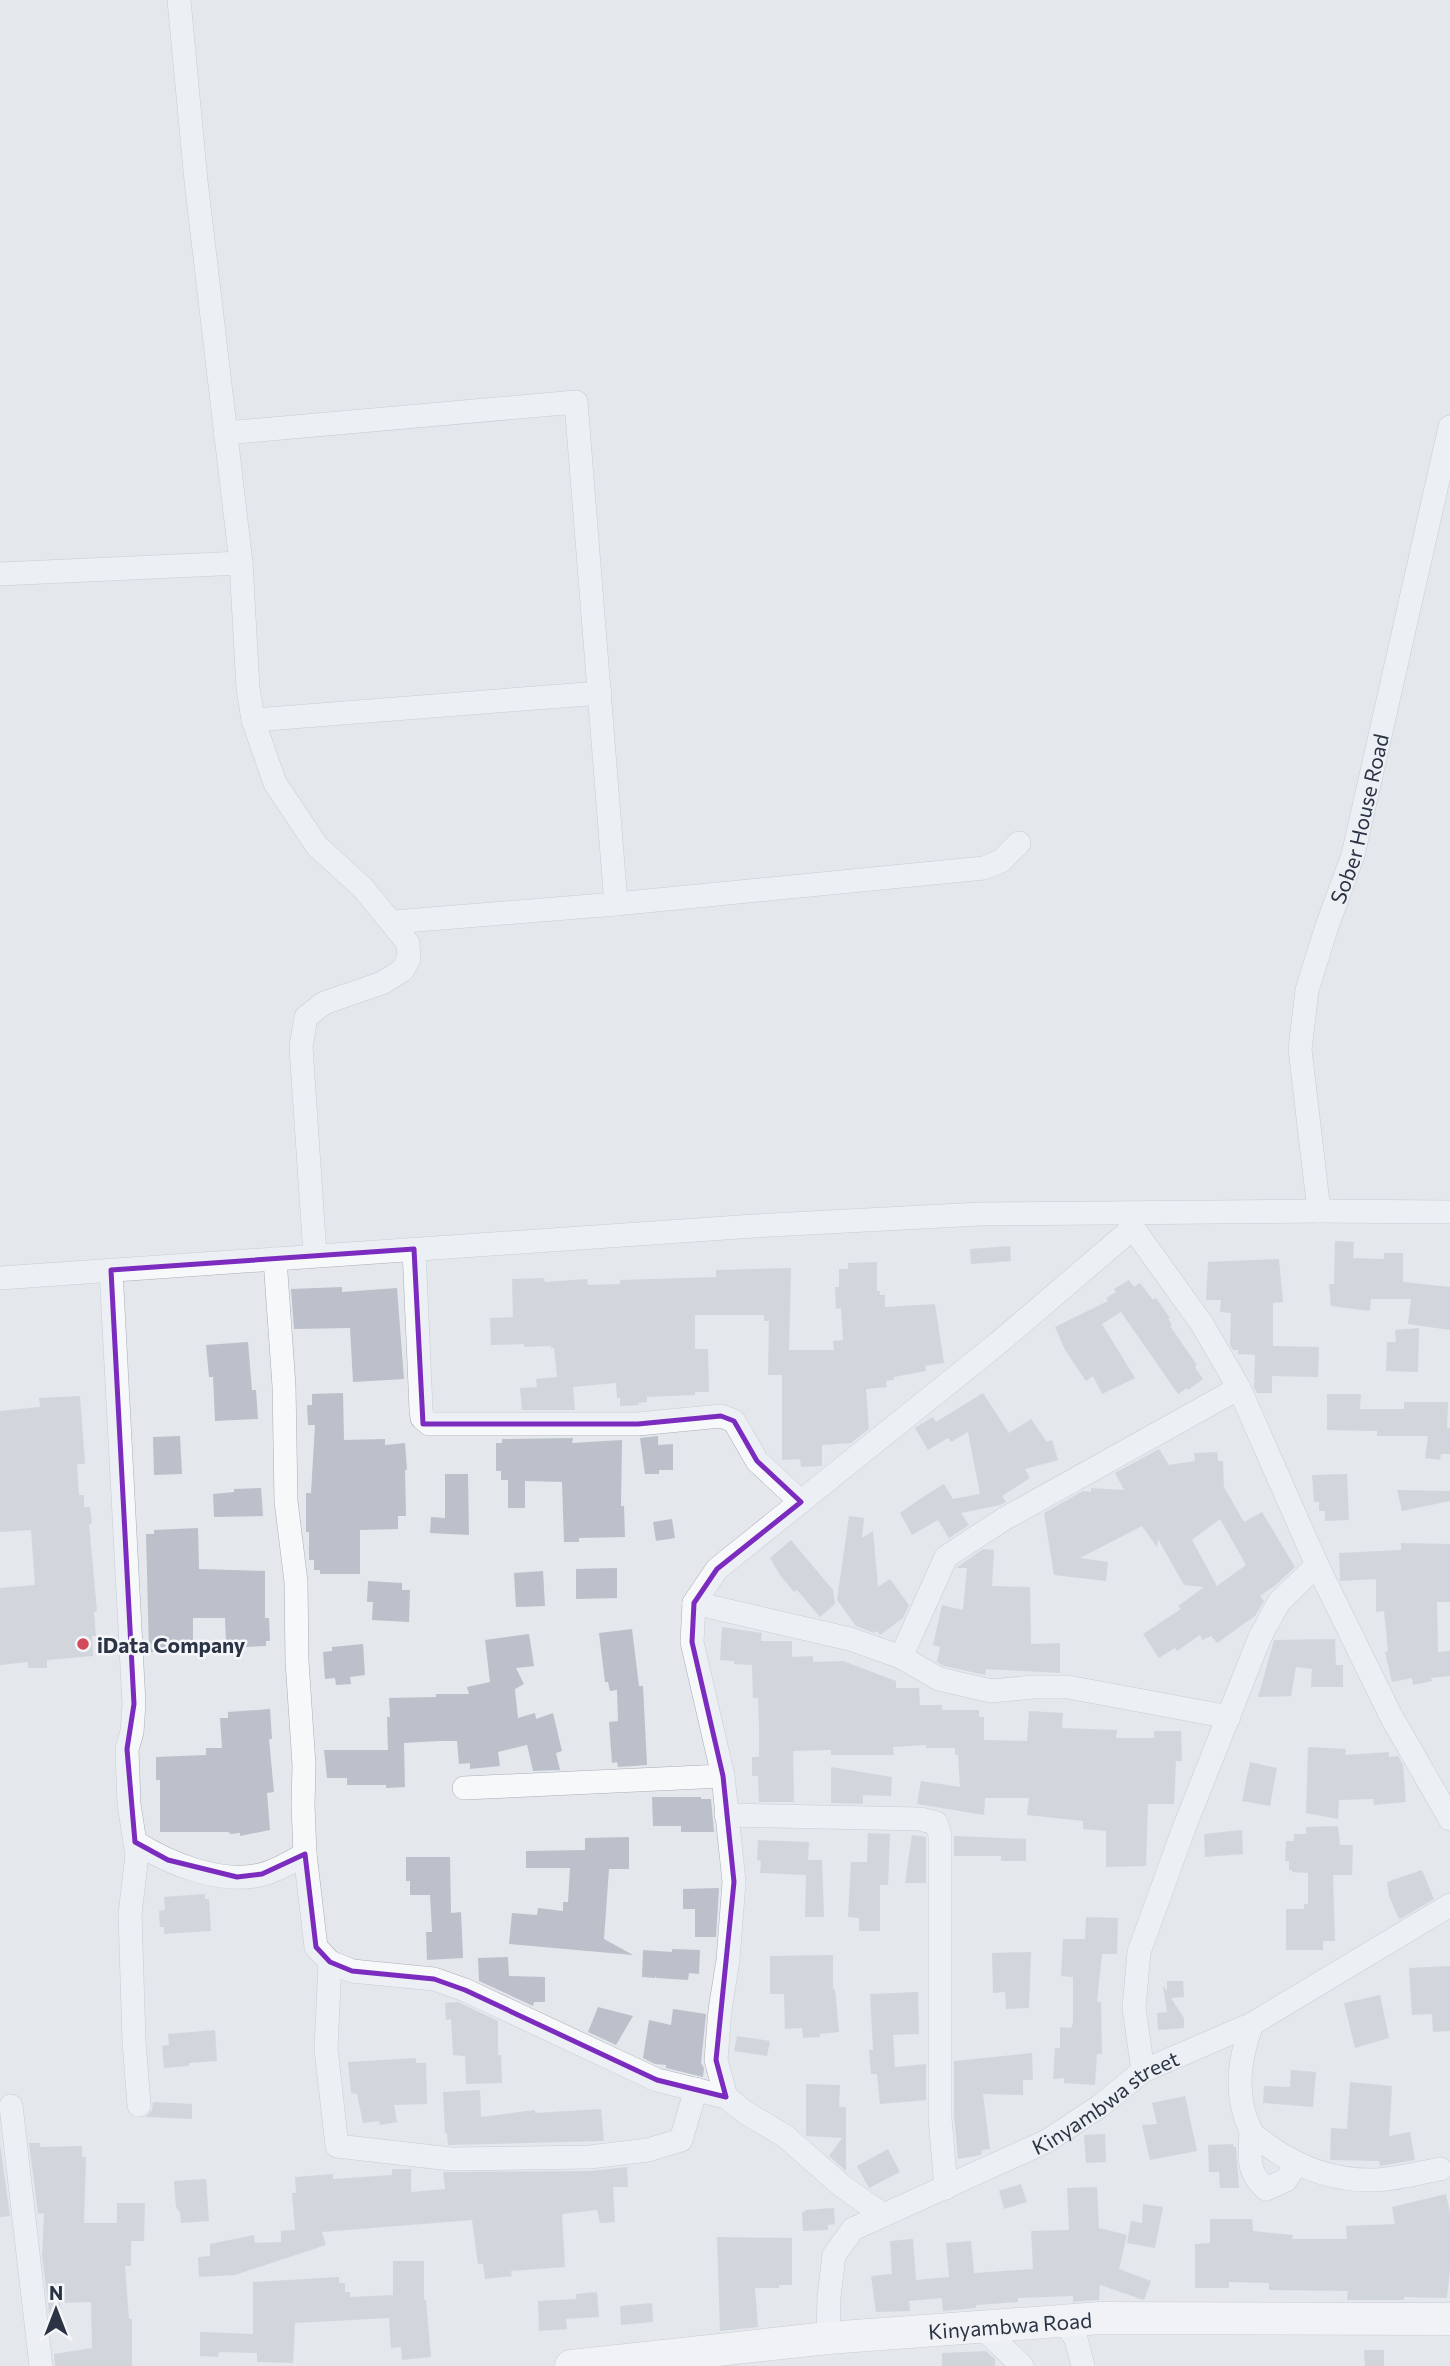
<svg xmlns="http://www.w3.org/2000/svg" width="1450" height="2366" font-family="Commissioner,sans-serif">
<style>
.building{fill:#bbc0ca;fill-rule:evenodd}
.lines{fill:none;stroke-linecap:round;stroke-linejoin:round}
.street-casing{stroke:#a9aeb7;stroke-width:24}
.secondary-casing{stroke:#a9aeb7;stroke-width:33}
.street{stroke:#f7f8fa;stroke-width:23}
.secondary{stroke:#fff;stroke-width:32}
.marked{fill:none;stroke:#7b2cbf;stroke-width:5;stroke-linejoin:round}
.poi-dot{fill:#d1495b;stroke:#f4f6f9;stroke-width:2.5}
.labels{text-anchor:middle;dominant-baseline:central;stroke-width:5;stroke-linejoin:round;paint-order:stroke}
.street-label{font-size:21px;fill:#2b3445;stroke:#f4f6f9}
.poi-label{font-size:21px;font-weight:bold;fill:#2b3445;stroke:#f4f6f9;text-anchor:start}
</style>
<rect width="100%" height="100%" fill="#e4e7ec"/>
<g class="building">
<polygon points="1335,1241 1354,1242 1353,1258 1384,1259 1384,1253 1403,1253 1403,1282 1450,1287 1450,1330 1408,1324 1411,1299 1371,1299 1370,1311 1331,1306 1329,1284 1334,1284"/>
<polygon points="1010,1246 1011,1261 971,1264 970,1249"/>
<polygon points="1279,1259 1283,1302 1273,1303 1273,1346 1319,1347 1318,1377 1272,1376 1272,1393 1257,1393 1254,1388 1255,1355 1238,1354 1238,1350 1233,1350 1230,1345 1231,1313 1220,1312 1221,1300 1206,1300 1208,1262"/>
<polygon points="877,1262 877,1291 880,1291 880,1295 885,1295 885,1307 935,1304 944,1363 925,1366 926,1371 894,1377 894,1380 886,1381 887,1387 866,1389 869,1429 851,1443 822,1445 822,1466 801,1467 800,1459 782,1460 782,1375 768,1375 769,1321 764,1321 764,1315 695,1315 695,1349 708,1349 709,1392 695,1392 695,1395 647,1397 647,1402 638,1403 639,1405 620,1406 620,1398 617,1398 616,1383 573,1387 575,1410 522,1410 520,1388 537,1387 536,1379 557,1377 554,1348 551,1348 551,1346 524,1347 524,1344 491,1345 490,1318 513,1317 512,1279 544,1278 545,1282 587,1279 588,1285 620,1284 620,1280 716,1277 716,1270 791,1268 789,1350 834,1350 833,1341 843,1340 841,1308 836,1309 835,1287 839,1287 839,1269 848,1269 848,1263"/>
<polygon points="1129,1280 1134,1287 1140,1283 1153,1300 1156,1298 1170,1318 1168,1319 1172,1325 1170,1326 1197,1365 1195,1367 1203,1379 1188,1390 1187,1388 1178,1394 1121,1312 1102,1324 1135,1378 1102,1394 1093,1376 1086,1381 1065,1350 1055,1327 1108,1301 1106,1298 1116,1292 1114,1289"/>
<polygon points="342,1287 342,1292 397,1288 404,1379 353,1382 350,1328 294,1329 291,1289"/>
<polygon points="1419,1328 1418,1372 1386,1371 1387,1342 1396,1342 1395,1330"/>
<polygon points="248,1342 252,1390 256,1390 258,1419 215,1421 213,1377 209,1377 206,1345"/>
<polygon points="343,1393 344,1440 385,1439 385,1445 405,1443 407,1470 405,1470 406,1516 398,1516 398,1529 360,1530 360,1574 320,1574 320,1570 314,1570 314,1560 309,1560 309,1532 306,1532 306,1493 311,1493 315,1425 308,1425 307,1405 312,1405 312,1394"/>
<polygon points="983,1393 1009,1433 1031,1419 1047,1442 1052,1440 1058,1460 1025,1469 1030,1478 1002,1496 1006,1502 1000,1505 961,1513 969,1525 949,1538 938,1520 912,1535 900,1513 923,1497 944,1484 953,1499 980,1494 968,1432 951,1442 948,1438 928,1450 915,1428 933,1417 936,1422"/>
<polygon points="1327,1394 1361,1394 1360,1409 1404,1409 1404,1402 1448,1402 1447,1428 1450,1428 1450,1454 1441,1454 1440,1460 1425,1458 1428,1436 1377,1436 1377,1431 1327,1430"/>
<polygon points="80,1396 85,1464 77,1464 79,1495 84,1495 84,1507 90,1507 92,1524 89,1524 97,1611 94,1612 96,1636 92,1636 93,1656 47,1660 47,1668 28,1668 28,1662 0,1665 0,1588 35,1585 31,1530 0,1532 0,1411 40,1407 39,1398"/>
<polygon points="180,1436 182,1474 154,1475 153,1437"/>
<polygon points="658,1436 658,1445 673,1444 673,1470 659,1470 659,1474 645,1474 640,1438"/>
<polygon points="573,1438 572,1443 622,1440 621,1506 624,1506 625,1537 579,1538 579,1542 564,1542 562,1482 525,1481 525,1508 508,1508 508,1480 501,1480 501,1471 496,1471 496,1443 502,1443 502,1439"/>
<path d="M1159,1449L1169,1465L1195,1461L1194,1453L1217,1452L1218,1461H1223L1224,1487L1244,1522L1262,1512L1295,1567L1277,1584L1260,1596L1264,1601L1255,1616L1217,1643L1211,1636L1202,1640L1200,1635L1177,1651L1175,1648L1159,1658L1143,1634L1181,1609L1178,1606L1204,1587L1184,1585L1158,1539L1157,1547L1142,1526L1080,1558L1108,1562L1106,1581L1054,1575L1044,1513L1083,1491L1091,1492V1488L1124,1490L1115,1473ZM1220,1519L1246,1565L1217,1586L1192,1540Z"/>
<polygon points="445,1474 468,1474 469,1535 430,1533 431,1517 445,1518"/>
<polygon points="1347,1474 1349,1520 1325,1521 1325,1511 1319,1511 1319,1502 1314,1502 1312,1475"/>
<polygon points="261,1488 263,1516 214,1517 213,1494 234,1492 234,1489"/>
<polygon points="1397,1490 1450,1491 1450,1501 1402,1511"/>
<polygon points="849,1516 864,1518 862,1538 873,1531 878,1587 890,1579 909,1605 903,1618 880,1635 877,1631 874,1633 856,1626 837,1600"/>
<polygon points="672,1519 675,1538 656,1541 653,1522"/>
<polygon points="198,1528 199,1569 265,1571 265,1618 269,1618 270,1641 266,1641 266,1646 244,1647 244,1642 226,1643 225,1618 193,1618 193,1652 149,1652 146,1534 154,1534 154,1530"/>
<polygon points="791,1540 833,1590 835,1604 820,1617 797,1590 794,1592 780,1575 770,1558"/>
<polygon points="1401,1543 1450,1544 1450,1602 1437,1602 1438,1652 1450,1651 1450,1676 1431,1678 1432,1681 1413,1685 1412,1678 1392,1682 1385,1652 1388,1651 1384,1611 1376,1612 1376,1579 1340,1581 1339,1553 1401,1550"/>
<polygon points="983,1549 994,1550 992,1586 1030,1587 1031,1644 1060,1643 1060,1673 986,1669 985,1675 944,1666 937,1662 940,1647 933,1645 942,1605 963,1610 967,1568 956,1568"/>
<polygon points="617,1568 617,1598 576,1599 576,1569"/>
<polygon points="543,1571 545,1606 516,1607 514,1573"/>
<polygon points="368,1581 402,1583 402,1590 410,1590 409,1622 372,1620 373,1602 367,1602"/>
<polygon points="722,1627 762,1633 761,1641 792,1641 792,1657 813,1656 813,1662 843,1661 896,1681 896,1688 919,1688 920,1705 942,1705 942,1710 979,1710 979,1717 984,1717 984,1740 1027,1741 1029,1711 1063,1713 1062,1728 1117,1730 1116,1738 1154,1738 1154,1731 1181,1731 1182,1761 1176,1761 1174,1804 1148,1804 1146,1866 1106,1867 1106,1831 1083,1829 1083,1821 1027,1815 1029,1798 985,1798 984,1815 917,1804 921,1781 960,1787 958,1755 955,1755 955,1748 926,1748 926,1745 893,1747 894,1755 831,1755 831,1750 793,1751 794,1802 759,1802 758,1776 752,1776 752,1757 759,1757 759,1726 758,1698 753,1698 752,1665 734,1664 734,1661 720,1660"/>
<polygon points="632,1629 639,1686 643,1686 647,1765 618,1767 617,1762 612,1763 609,1722 618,1721 617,1690 610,1691 608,1682 605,1682 599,1633"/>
<polygon points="529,1634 534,1666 516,1668 524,1684 515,1689 518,1718 535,1713 536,1719 553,1713 562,1751 556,1753 560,1770 533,1771 527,1745 498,1752 500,1766 470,1769 470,1763 459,1764 457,1741 438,1741 404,1743 405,1787 386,1788 386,1785 347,1785 347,1778 327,1778 324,1750 388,1750 387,1717 390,1717 389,1698 436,1697 436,1694 469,1694 467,1687 490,1682 485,1640"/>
<polygon points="1335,1639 1336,1665 1343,1665 1343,1687 1311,1687 1312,1669 1296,1667 1291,1696 1258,1697 1274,1640"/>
<polygon points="363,1644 365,1675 350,1677 351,1684 336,1685 335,1678 325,1679 323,1652 332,1651 332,1647"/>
<polygon points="270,1709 272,1739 269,1739 274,1792 267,1793 270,1830 240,1836 240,1833 230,1834 229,1832 160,1832 160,1780 156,1780 156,1757 206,1755 206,1748 222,1748 220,1718 228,1718 228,1712"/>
<polygon points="1308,1747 1346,1749 1345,1755 1389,1752 1389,1757 1398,1756 1403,1765 1406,1802 1374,1805 1373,1799 1339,1800 1338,1819 1306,1813"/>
<polygon points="1250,1762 1277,1768 1270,1806 1242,1801"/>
<polygon points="831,1767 892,1777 891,1796 863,1795 863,1804 831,1803"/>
<polygon points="652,1797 701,1797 701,1799 711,1799 714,1832 681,1832 681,1826 653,1826"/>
<polygon points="1338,1826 1340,1845 1353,1845 1352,1875 1333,1875 1335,1941 1323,1941 1323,1950 1286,1950 1286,1909 1304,1909 1304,1904 1308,1904 1308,1873 1292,1872 1292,1870 1289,1870 1289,1861 1285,1861 1286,1841 1294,1841 1294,1834 1306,1834 1306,1827"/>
<polygon points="1242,1830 1243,1854 1205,1857 1204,1834"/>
<polygon points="868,1833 890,1834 888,1885 880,1885 880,1931 859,1931 859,1918 848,1917 851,1862 867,1862"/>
<polygon points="912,1835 926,1837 926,1883 905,1883"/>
<polygon points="954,1836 1026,1839 1026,1861 1001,1861 1001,1856 954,1856"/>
<polygon points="629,1837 629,1869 609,1869 604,1939 633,1955 509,1944 512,1913 537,1915 538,1908 563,1911 563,1902 568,1902 570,1868 526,1868 526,1851 585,1850 585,1838"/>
<polygon points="758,1840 809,1842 808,1860 822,1860 824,1917 805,1917 806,1875 760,1873 761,1861 757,1860"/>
<polygon points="406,1857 450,1857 451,1913 461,1912 463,1958 427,1960 426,1932 432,1932 430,1895 410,1895 410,1881 406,1881"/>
<polygon points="1422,1870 1434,1899 1400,1919 1398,1917 1389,1896 1387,1882"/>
<polygon points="719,1888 716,1937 695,1937 695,1909 683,1909 683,1889"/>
<polygon points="205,1894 205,1899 209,1899 211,1931 164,1934 164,1927 160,1927 159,1911 165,1910 164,1897"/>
<polygon points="1086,1917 1118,1918 1117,1954 1102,1954 1097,2002 1101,2002 1102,2054 1097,2054 1095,2085 1064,2083 1064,2078 1053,2079 1055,2048 1060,2048 1060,2027 1071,2028 1073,2023 1073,1977 1061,1976 1063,1939 1085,1939"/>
<polygon points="672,1949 700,1950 699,1974 689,1973 688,1980 656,1978 656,1975 655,1978 642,1977 643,1950 672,1952"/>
<polygon points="1031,1952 1029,2008 1006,2009 1005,1992 993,1993 992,1953"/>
<polygon points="833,1955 833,1989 835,1989 839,2032 820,2034 820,2037 803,2038 802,2028 785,2029 784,1994 770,1994 770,1956"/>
<polygon points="508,1957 509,1976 545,1977 545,2002 534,2002 533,2006 479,1981 478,1958"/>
<polygon points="1450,1966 1450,2031 1433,2032 1432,2014 1412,2015 1409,1968"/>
<polygon points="1167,1981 1183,1981 1184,1997 1171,1998 1184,2018 1184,2028 1158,2030 1157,2013 1167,2012 1163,1986 1167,1991"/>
<polygon points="918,1992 919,2034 893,2035 895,2067 926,2064 926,2100 880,2104 877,2074 871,2074 869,2050 873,2050 870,1994"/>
<polygon points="1380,1995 1389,2038 1355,2048 1344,2003"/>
<polygon points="458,2002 498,2021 498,2055 501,2055 502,2083 466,2084 465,2056 453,2055 451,2019 446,2020 445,2003"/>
<polygon points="598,2007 633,2016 616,2045 588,2032"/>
<polygon points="673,2009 706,2014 701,2063 704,2068 703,2077 666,2068 666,2065 655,2064 643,2058 649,2020 671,2025"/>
<polygon points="215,2030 217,2061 189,2063 189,2066 164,2068 162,2046 169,2045 168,2034"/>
<polygon points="737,2036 770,2041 767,2056 734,2051"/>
<polygon points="1032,2053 1033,2080 1023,2080 1023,2095 983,2094 990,2149 982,2150 981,2155 958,2159 954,2117 954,2061"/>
<polygon points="416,2058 416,2063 426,2063 427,2104 394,2105 397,2122 380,2125 379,2121 363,2123 357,2094 351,2093 348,2062"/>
<polygon points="1291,2070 1316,2072 1313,2107 1263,2103 1264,2086 1290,2087"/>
<polygon points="1350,2082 1392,2086 1389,2136 1410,2132 1415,2160 1380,2166 1379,2161 1330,2160 1331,2128 1347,2129"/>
<polygon points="806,2084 840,2085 839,2107 846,2107 846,2171 829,2156 842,2138 806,2136"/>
<polygon points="480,2090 481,2117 535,2110 535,2113 601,2109 604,2141 448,2145 447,2133 445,2133 443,2092"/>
<polygon points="1185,2096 1197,2151 1150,2160 1142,2125 1157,2124 1152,2103"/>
<polygon points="153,2102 192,2104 192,2119 146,2117 152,2110"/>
<polygon points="1105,2134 1106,2162 1086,2163 1084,2135"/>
<polygon points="29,2143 40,2143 40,2147 82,2146 82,2157 86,2157 84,2223 117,2223 117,2203 145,2203 144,2241 131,2241 131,2266 125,2266 129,2319 132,2319 132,2366 55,2366 54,2354 92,2348 91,2302 60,2303 61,2319 50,2320 42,2255 44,2213 38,2214"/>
<polygon points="0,2144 10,2216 0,2217"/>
<polygon points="1233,2144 1233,2147 1236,2147 1239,2188 1220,2188 1219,2172 1209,2172 1208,2145"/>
<polygon points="888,2149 900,2172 869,2188 857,2166"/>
<polygon points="627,2167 628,2187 613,2187 615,2222 600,2223 597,2210 562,2214 565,2267 511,2271 512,2276 485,2279 483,2264 478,2264 472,2220 322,2232 326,2245 235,2275 199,2277 198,2257 210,2256 210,2244 254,2235 255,2243 281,2242 281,2231 295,2230 292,2193 296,2193 295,2177 333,2174 333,2179 392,2175 392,2169 411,2169 411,2192 445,2189 443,2172 590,2171"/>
<polygon points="206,2179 209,2221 181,2223 180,2213 176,2207 174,2181"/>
<polygon points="1021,2184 1027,2202 1004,2209 999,2191"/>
<polygon points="1097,2187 1099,2228 1127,2235 1119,2269 1151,2281 1144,2300 1100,2285 1099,2300 1073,2302 1073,2296 1018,2298 1018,2302 976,2305 976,2308 943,2311 942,2298 909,2301 910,2311 876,2312 871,2276 892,2274 890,2241 913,2239 916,2280 949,2277 946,2243 971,2241 974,2273 1033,2269 1031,2231 1069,2230 1067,2188"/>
<polygon points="1446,2194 1450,2213 1450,2269 1447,2298 1404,2297 1404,2300 1347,2300 1348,2291 1269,2290 1269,2283 1229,2282 1229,2288 1195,2288 1195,2244 1210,2243 1210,2219 1252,2219 1253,2231 1293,2235 1292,2239 1347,2239 1346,2226 1395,2224 1392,2207"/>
<polygon points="1143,2204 1163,2207 1155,2248 1127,2243 1131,2221 1142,2223"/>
<polygon points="834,2208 835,2224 828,2225 828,2230 803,2231 802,2212 805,2212 805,2210"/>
<polygon points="717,2237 792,2238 792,2285 779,2285 779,2288 755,2288 758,2327 720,2331"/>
<polygon points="393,2261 424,2261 424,2300 426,2300 431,2357 402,2360 401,2347 391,2348 389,2318 295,2323 293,2363 257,2362 257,2353 219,2352 218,2357 200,2356 200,2332 253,2334 253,2282 339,2277 339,2283 345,2283 345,2292 350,2292 350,2297 393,2295"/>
<polygon points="597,2292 599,2317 566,2319 567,2329 539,2331 538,2301 576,2299 576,2294"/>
<polygon points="652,2303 653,2322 621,2325 620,2306"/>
<polygon points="1364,2350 1384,2350 1384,2366 1365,2366"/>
<polygon points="986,2351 995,2359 995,2366 942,2366 942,2353"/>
</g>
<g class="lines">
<defs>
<g id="street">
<polyline points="179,0 196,181 241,563 248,688 253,720 275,783 317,846 363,888 408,943 409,958 403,970 382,983 324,1003 306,1017 301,1047 315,1255"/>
<polyline points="225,433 576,402 616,904"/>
<polyline points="0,574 241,563"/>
<polyline points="253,720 600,693"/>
<polyline points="393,922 616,904 984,868 1001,861 1019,843"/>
<path id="s1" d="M1319,1211L1300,1049L1307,990L1327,926L1353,855L1450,427"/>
<polyline points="1127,1216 1133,1228 1202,1324 1239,1388 1317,1565 1391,1716 1450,1819"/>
<polyline points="414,1249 421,1409 422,1418 429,1424 638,1424 721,1416 734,1421 757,1461 801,1502"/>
<polyline points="275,1259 284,1386 286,1501 296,1582 297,1661 304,1765 303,1805 305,1854 316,1947 330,1962 352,1971 434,1979 465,1990 657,2080 726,2097"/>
<polyline points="111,1270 134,1704 132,1732 127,1749 129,1804 137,1855 130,1914 134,2041 139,2105"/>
<polyline points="0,1278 754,1226 980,1214 1319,1211 1450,1212"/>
<polyline points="694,1603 850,1639 901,1657 939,1679 991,1691 1033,1687 1068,1687 1229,1717"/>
<polyline points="901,1657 946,1557 1004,1519 1239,1388"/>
<polyline points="464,1788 723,1776"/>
<polyline points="726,1815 920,1819 936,1823 940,1835 940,2118 946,2188"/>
<path d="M135,1842C170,1864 219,1884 260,1875C277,1871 291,1862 305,1854"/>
<polyline points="330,1962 326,2049 337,2146 451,2159 590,2157 648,2150 681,2140 696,2089"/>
<path d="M1252,2024C1239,2059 1234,2094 1250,2129C1253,2136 1263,2142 1270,2147C1301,2169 1337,2181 1376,2180C1397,2179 1419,2173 1440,2169"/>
<polyline points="1143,2071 1134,2008 1139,1952 1184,1828 1260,1637 1279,1602 1317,1565"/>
<polyline points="11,2106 41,2366"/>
<path d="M1251,2132C1250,2157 1246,2171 1266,2189L1286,2180L1296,2164"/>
<polyline points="883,2215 842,2186 785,2136 746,2113 726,2097 716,2060 720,2010 728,1960 734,1882 723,1776 692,1642 694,1603 717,1569 997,1344 1133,1228"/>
<polyline points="1063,2320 1076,2339 1083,2366"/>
<polyline points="982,2327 1022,2366"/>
<path id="s2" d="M828,2338L829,2297L834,2255L853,2229L1047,2141L1100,2106L1143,2071L1252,2024L1450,1905"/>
</g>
<g id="secondary">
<path id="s3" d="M571,2366L828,2338L1101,2318L1450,2319"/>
</g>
</defs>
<use href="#street" class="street-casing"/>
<use href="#secondary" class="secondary-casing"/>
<use href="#street" class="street"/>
<use href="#secondary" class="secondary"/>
</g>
<path d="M0 0H1450V2366H0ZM414,1249L423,1424H638L721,1416L734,1421L757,1461L801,1502L717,1569L694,1603L692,1642L723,1776L734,1882L716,2060L726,2097L657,2080L465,1990L434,1979L352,1971L330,1962L316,1947L305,1854L262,1874L237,1877L168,1860L135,1842L127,1749L134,1704L111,1270Z" fill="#e4e7ec" fill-opacity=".55" fill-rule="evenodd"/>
<path class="marked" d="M414,1249L423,1424H638L721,1416L734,1421L757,1461L801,1502L717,1569L694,1603L692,1642L723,1776L734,1882L716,2060L726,2097L657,2080L465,1990L434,1979L352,1971L330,1962L316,1947L305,1854L262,1874L237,1877L168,1860L135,1842L127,1749L134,1704L111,1270Z"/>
<circle class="poi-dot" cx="83" cy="1644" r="7"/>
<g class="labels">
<g class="street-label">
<text stroke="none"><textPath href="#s1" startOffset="402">Sober House Road</textPath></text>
<text stroke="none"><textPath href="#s2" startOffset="399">Kinyambwa street</textPath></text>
<text stroke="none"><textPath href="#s3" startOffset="441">Kinyambwa Road</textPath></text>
</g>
<g class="poi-label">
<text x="97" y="1644">iData Company</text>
</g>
</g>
<g transform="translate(56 2310)" stroke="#f4f6f9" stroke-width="5" paint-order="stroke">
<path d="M0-5L12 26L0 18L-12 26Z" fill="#2b3445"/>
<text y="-10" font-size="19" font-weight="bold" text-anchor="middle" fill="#2b3445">N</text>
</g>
</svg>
